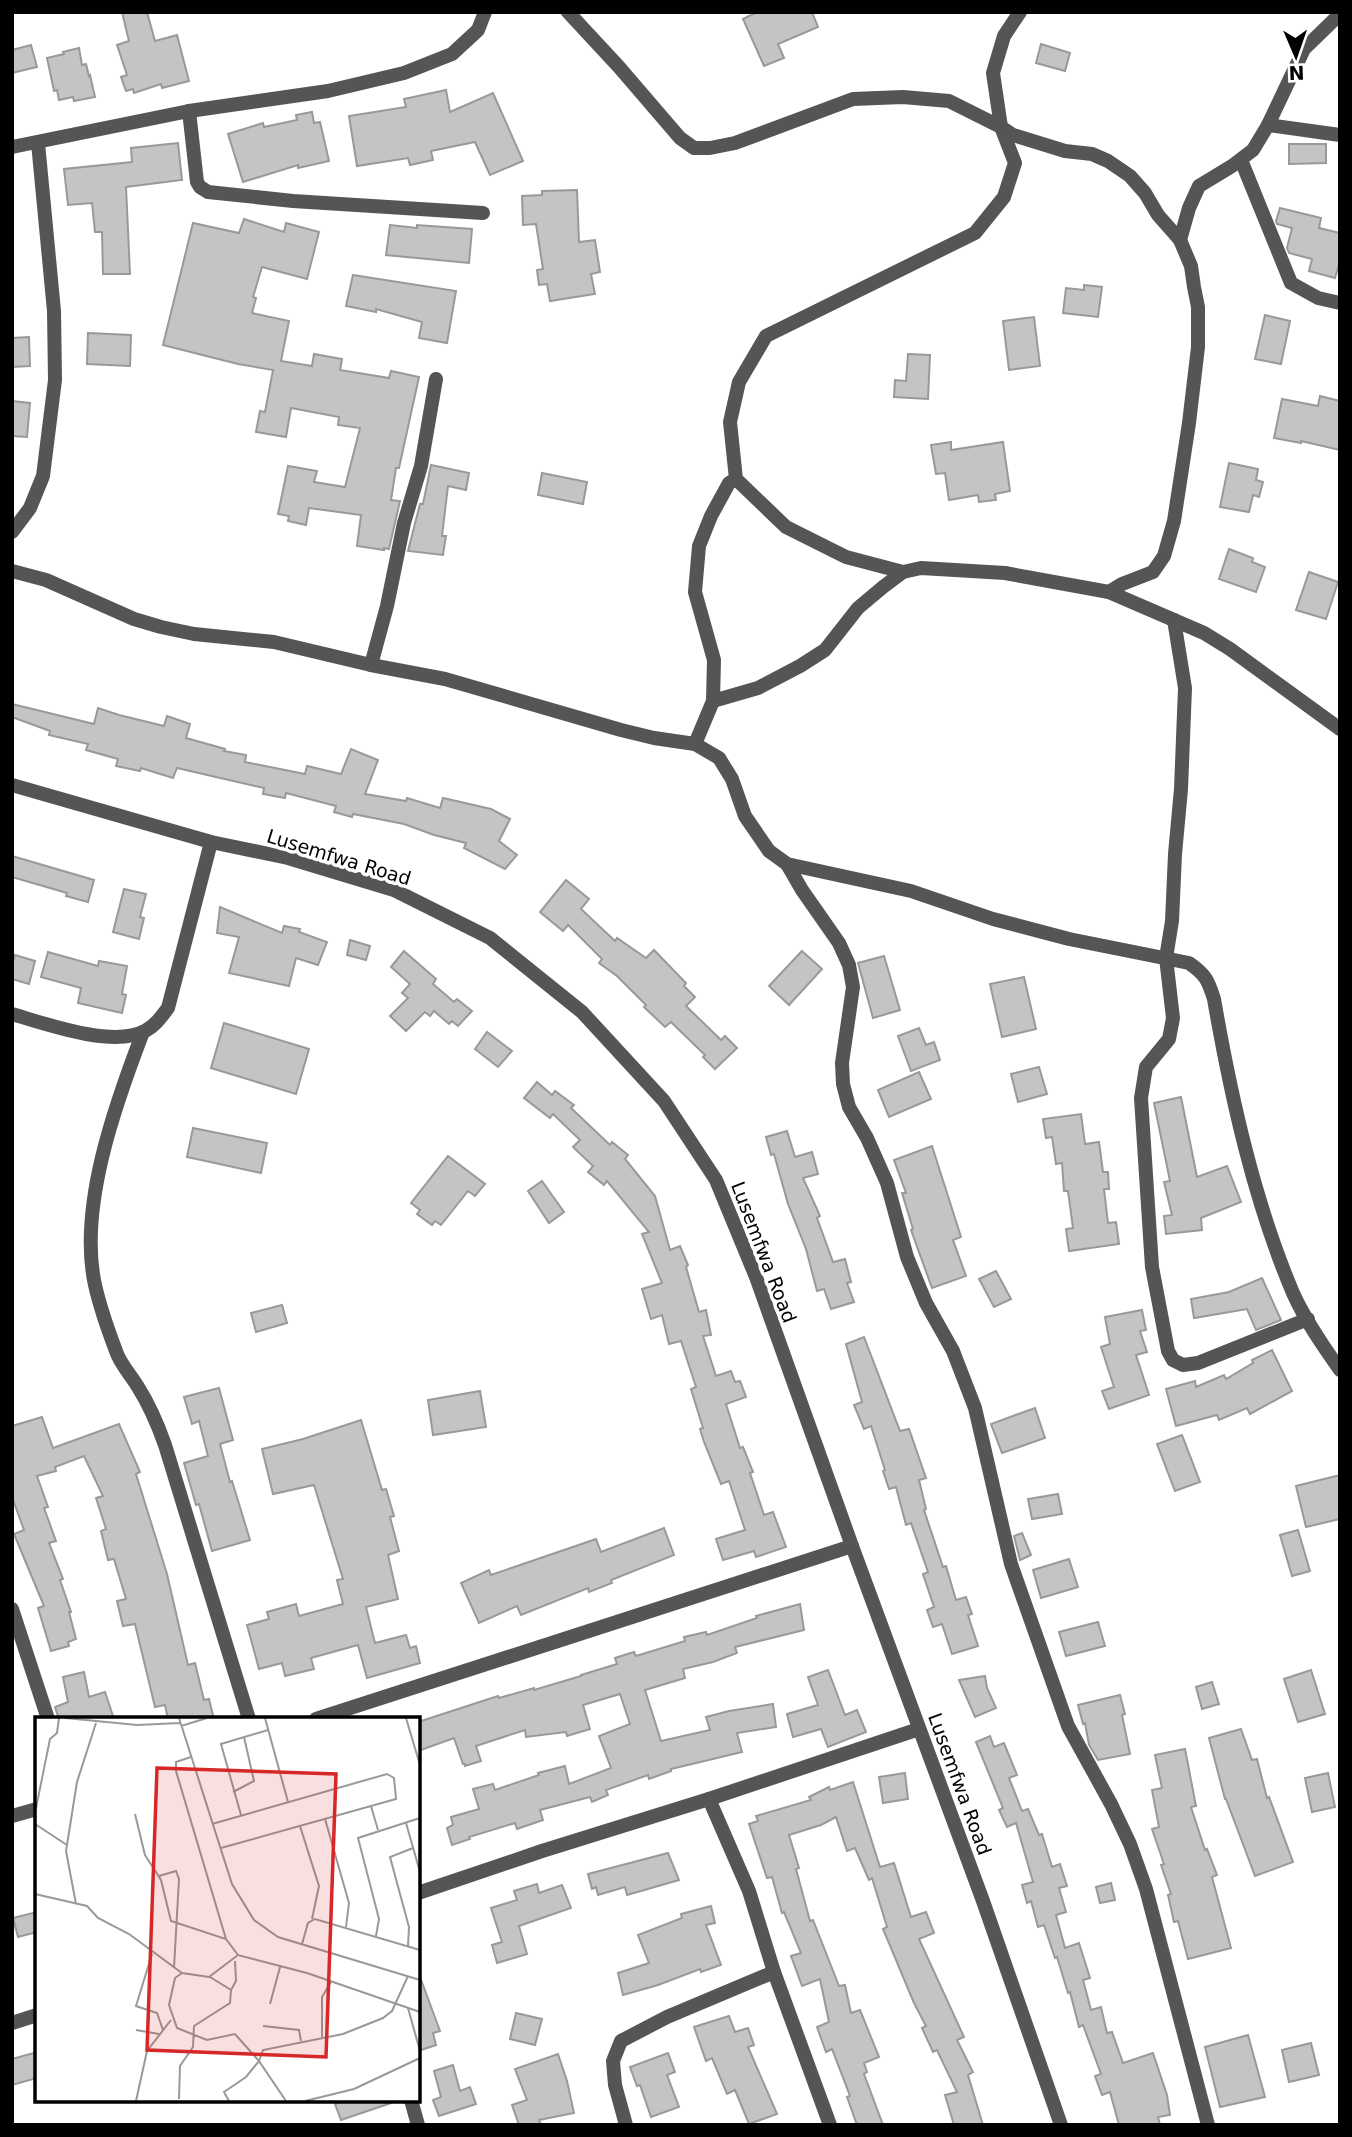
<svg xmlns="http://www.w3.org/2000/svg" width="1352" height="2137" font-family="'DejaVu Sans',sans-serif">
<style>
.building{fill:#c4c4c4;stroke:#999;stroke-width:2}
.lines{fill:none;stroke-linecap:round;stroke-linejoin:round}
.minor{stroke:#555;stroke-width:14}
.tertiary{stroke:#555;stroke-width:14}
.labels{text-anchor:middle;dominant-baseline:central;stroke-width:7;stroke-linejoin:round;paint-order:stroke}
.street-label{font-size:19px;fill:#000;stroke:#fff}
.inset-road{fill:none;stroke:#999;stroke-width:2}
.view{fill:#d62828;fill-opacity:0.15;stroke:#d62828;stroke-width:3.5}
.inset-edge{fill:none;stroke:#000;stroke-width:3.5}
</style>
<rect width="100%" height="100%" fill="#fff"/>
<g class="building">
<polygon points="122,12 147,12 155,41 177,35 189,81 162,88 161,84 134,93 133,89 126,91 121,77 127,75 117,45 129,41"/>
<polygon points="757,12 812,12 818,27 778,44 784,58 764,66 743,19"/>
<polygon points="1041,44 1070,53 1065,71 1036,63"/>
<polygon points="31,45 37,67 12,73 12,50"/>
<polygon points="79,48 82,65 86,64 89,76 90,75 95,97 74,101 73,97 59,100 57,90 54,91 47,58 64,54 63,52"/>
<polygon points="446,90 450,112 493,93 523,161 490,175 475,142 431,151 433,160 410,165 408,158 357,166 349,116 406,107 404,99"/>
<polygon points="312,112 314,123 320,122 329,161 298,168 298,165 243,182 228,134 263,123 264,127 297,120 296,115"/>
<polygon points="178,143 182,180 126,187 130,274 103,274 102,232 95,232 92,203 68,205 64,169 132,162 131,148"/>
<polygon points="1289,144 1326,144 1326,163 1289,164"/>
<polygon points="577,190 579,242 595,240 600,272 591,274 595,294 550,301 547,284 539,285 537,270 543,269 536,224 523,225 522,196 542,195 542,191"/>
<polygon points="1280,208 1321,218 1319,228 1340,233 1340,261 1335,278 1309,271 1312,259 1289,253 1287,248 1292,228 1277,224 1276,221"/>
<polygon points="244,219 284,232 286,223 319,232 307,279 262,267 253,297 256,298 252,313 289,321 281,361 312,366 314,354 342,359 340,370 389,378 391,371 419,377 399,468 396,468 391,500 400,501 389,549 384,548 384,550 357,546 361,515 309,508 306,525 288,521 289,516 278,514 288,466 317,471 314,482 345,487 360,428 338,425 339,417 291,408 286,437 256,432 260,411 265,412 273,370 238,364 163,345 193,223 239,233"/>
<polygon points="390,225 417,228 417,225 472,229 469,263 386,255"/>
<polygon points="353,275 456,291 447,343 419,338 422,322 376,309 376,312 346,306"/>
<polygon points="1084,285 1102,287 1098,317 1063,313 1066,288 1084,290"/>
<polygon points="1265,315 1290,321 1281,364 1255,359"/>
<polygon points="1034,317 1040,366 1009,370 1003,321"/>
<polygon points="88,333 131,335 130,366 87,364"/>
<polygon points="29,337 30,366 12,367 12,338"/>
<polygon points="908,354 930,355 928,399 894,397 895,380 906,381"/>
<polygon points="1320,396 1340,401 1340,450 1301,441 1301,443 1274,438 1282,399 1318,406"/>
<polygon points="12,401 30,403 27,437 12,436"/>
<polygon points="951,442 951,450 1003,442 1010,491 995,494 996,500 979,502 978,495 949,500 945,473 936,474 931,445"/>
<polygon points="1229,463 1258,469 1256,480 1263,482 1259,497 1253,495 1249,512 1220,507"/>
<polygon points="431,465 469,473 466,490 448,486 442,536 446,536 443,555 408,551 420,504 423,504"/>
<polygon points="542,473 587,482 583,504 538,495"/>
<polygon points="1229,549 1253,558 1252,562 1265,567 1256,592 1219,579"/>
<polygon points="1309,572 1338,582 1326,619 1296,610"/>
<polygon points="12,704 94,724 98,708 119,715 164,726 167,716 190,724 186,738 225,749 224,751 246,755 245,762 305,774 307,766 341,774 351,749 378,760 365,794 406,801 407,798 440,808 443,798 491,809 510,819 499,841 517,855 505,869 464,848 466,843 434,835 404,824 353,814 352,817 334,812 336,806 286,793 285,798 263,794 264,788 177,768 173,778 141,768 140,771 116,766 118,759 86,750 88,744 49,735 50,731 12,717"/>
<polygon points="12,856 94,880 88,902 66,896 67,893 12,877"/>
<polygon points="566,880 589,899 581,909 615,941 617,938 646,958 654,950 686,983 684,986 695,997 686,1006 721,1040 725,1036 737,1048 715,1069 703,1057 705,1055 671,1022 665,1027 644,1007 646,1005 617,976 599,963 602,959 568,925 563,931 540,912"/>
<polygon points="124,889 146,894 140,917 144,918 139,939 113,932"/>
<polygon points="220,907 282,933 284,926 300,929 299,932 327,942 318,965 296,958 289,986 229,973 239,937 217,933"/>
<polygon points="350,940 370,946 366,960 347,955"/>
<polygon points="404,951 436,979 433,984 454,1002 457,999 472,1011 458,1026 452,1021 449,1024 434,1011 430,1016 425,1012 406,1031 390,1016 408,998 402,993 410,984 391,967"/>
<polygon points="802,951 822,969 789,1005 769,986"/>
<polygon points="48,952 98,966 99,961 127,966 122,994 126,995 122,1013 78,1003 81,988 41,977"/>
<polygon points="15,955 35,961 29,984 12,979 12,964"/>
<polygon points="884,956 900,1010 873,1018 858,963"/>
<polygon points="1024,977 1036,1029 1002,1037 990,984"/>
<polygon points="224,1023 309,1049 296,1094 211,1068"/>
<polygon points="919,1028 926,1045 934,1042 940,1060 911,1071 898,1036"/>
<polygon points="487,1032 512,1051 498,1067 475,1049"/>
<polygon points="1039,1067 1047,1094 1018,1102 1011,1074"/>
<polygon points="919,1072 931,1099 889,1117 878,1090"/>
<polygon points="537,1082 552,1095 555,1091 574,1105 571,1108 610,1145 612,1142 628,1155 625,1159 655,1196 670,1250 680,1246 688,1265 686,1267 699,1312 706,1310 711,1335 703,1336 716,1376 731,1371 735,1382 740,1381 746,1397 726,1404 740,1448 743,1447 753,1472 750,1473 764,1515 773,1512 786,1547 756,1557 754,1551 723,1560 716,1539 745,1530 729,1481 721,1484 704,1442 700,1429 703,1428 691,1389 696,1387 681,1341 669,1344 662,1315 651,1319 642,1289 662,1283 642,1234 649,1232 607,1181 604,1185 588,1172 593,1166 573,1147 580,1140 553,1114 550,1118 524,1098"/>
<polygon points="1181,1097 1197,1177 1227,1166 1241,1202 1201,1218 1202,1230 1166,1234 1164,1216 1172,1215 1164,1182 1170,1181 1154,1103"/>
<polygon points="1081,1114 1085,1144 1099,1142 1103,1172 1108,1172 1109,1189 1104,1189 1108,1223 1116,1222 1119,1244 1069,1251 1066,1229 1073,1228 1068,1191 1064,1191 1062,1163 1056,1164 1052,1137 1046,1138 1043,1119"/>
<polygon points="193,1128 267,1143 261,1173 187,1157"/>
<polygon points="787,1131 795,1157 812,1152 818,1174 803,1178 820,1216 817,1218 833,1262 845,1259 851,1282 847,1283 854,1302 831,1309 824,1289 817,1291 806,1249 788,1204 774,1154 771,1155 766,1137"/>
<polygon points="932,1146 961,1237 953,1240 966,1276 932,1288 911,1230 913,1229 902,1193 906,1193 894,1160"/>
<polygon points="448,1156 485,1184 475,1196 468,1191 441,1225 435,1221 432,1225 417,1214 420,1210 411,1203"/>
<polygon points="542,1181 564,1212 549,1223 528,1191"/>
<polygon points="996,1271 1011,1299 994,1307 979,1279"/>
<polygon points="1262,1278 1281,1320 1256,1330 1247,1309 1194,1318 1191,1299 1229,1292"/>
<polygon points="282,1305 287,1323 256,1332 251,1313"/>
<polygon points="1142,1310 1146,1330 1140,1331 1147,1352 1136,1355 1149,1395 1109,1409 1102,1391 1114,1387 1101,1347 1110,1344 1105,1317"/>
<polygon points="864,1337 900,1431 909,1429 926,1478 919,1480 926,1509 924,1510 943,1567 946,1566 956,1600 966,1597 972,1614 968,1615 978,1646 952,1654 942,1624 933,1627 927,1610 934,1607 923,1574 928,1572 911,1523 906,1525 896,1487 889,1489 883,1471 885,1470 871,1426 864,1429 854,1405 862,1402 846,1344"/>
<polygon points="1272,1350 1292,1391 1250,1414 1247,1408 1219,1420 1217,1415 1176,1426 1166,1389 1195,1381 1196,1387 1224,1375 1226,1379 1253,1363 1252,1360"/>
<polygon points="219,1388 233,1440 220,1444 230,1482 232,1481 250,1540 212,1551 199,1504 196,1505 184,1463 208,1456 199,1421 192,1424 184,1397"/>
<polygon points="480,1391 486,1427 433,1435 428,1400"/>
<polygon points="1035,1408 1045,1438 1002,1453 991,1424"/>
<polygon points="42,1417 53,1448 119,1424 140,1472 136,1474 167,1574 188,1665 195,1663 204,1700 209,1699 214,1719 168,1719 165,1705 155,1707 135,1624 123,1626 117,1601 126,1599 114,1559 108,1560 101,1531 106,1529 96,1498 103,1496 84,1456 55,1467 56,1471 37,1476 48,1507 44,1508 56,1541 49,1543 63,1579 60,1580 71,1612 69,1612 76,1639 68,1642 69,1646 51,1651 38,1608 44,1606 14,1534 24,1530 12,1497 12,1426"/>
<polygon points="361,1420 382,1490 386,1489 394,1516 390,1517 399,1551 388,1555 398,1599 366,1607 375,1643 406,1635 410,1648 416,1646 420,1663 367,1678 358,1645 311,1658 314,1669 285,1676 282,1663 259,1669 247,1625 269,1619 267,1612 296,1604 299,1616 343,1604 337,1580 343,1579 314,1485 273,1494 262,1449 303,1439"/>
<polygon points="1182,1435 1200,1482 1175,1491 1157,1444"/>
<polygon points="1340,1475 1340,1519 1306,1527 1296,1486"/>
<polygon points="1058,1494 1062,1514 1032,1519 1028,1499"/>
<polygon points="664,1528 674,1555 611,1580 612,1583 589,1592 588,1588 521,1615 517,1606 479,1623 461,1583 489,1570 491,1575 596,1539 601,1552"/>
<polygon points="1298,1530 1310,1571 1292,1576 1280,1535"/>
<polygon points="1022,1533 1031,1555 1020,1560 1014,1536"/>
<polygon points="1069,1559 1078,1587 1041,1598 1033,1570"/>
<polygon points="800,1604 804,1630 735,1647 737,1653 713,1662 683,1669 685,1678 645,1690 661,1741 710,1730 706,1717 729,1711 773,1704 776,1727 737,1733 742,1752 671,1769 671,1771 649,1779 648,1775 606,1790 608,1795 592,1802 590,1797 540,1810 543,1820 517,1829 515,1823 469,1837 470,1839 452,1845 447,1828 453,1825 451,1817 479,1809 473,1789 493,1784 495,1790 539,1775 538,1773 565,1766 569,1784 611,1768 599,1736 630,1724 620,1694 583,1705 590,1729 567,1736 566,1732 526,1737 525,1730 476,1746 481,1761 465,1766 465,1764 463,1764 454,1738 418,1751 418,1722 498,1696 499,1698 534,1688 534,1690 581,1676 581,1675 617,1664 615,1658 634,1652 636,1656 685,1641 684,1637 706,1632 707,1635 757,1618 756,1616"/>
<polygon points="1098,1622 1105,1646 1066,1656 1059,1632"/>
<polygon points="828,1670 845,1715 857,1710 866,1732 828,1747 821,1729 793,1737 787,1714 818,1705 808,1677"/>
<polygon points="1311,1670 1325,1714 1298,1722 1284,1679"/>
<polygon points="84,1672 89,1697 105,1692 113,1716 104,1719 59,1719 55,1707 68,1702 63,1677"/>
<polygon points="985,1676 987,1688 996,1708 975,1717 959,1680"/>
<polygon points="1212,1682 1219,1704 1202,1709 1196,1687"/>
<polygon points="1120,1695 1125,1714 1122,1715 1130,1754 1098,1760 1089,1745 1085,1723 1083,1724 1078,1705"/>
<polygon points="1241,1729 1252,1760 1257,1759 1267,1798 1269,1797 1293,1862 1255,1876 1226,1799 1225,1799 1209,1738"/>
<polygon points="990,1736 994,1747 1004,1743 1017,1775 1009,1778 1022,1811 1028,1809 1039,1835 1042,1834 1052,1867 1060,1864 1067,1886 1059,1888 1066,1912 1056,1915 1065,1948 1079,1943 1090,1978 1083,1980 1091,2010 1101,2007 1107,2033 1112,2032 1123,2063 1153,2053 1167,2095 1170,2115 1158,2117 1160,2125 1119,2125 1110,2092 1102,2095 1095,2076 1101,2074 1083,2025 1079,2027 1070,1992 1068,1993 1057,1957 1055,1958 1044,1925 1038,1927 1031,1901 1027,1903 1022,1885 1033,1882 1016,1823 1007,1827 999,1810 1003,1808 976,1742"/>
<polygon points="1185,1749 1196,1806 1191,1807 1205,1850 1207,1849 1217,1875 1212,1877 1231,1948 1188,1959 1178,1921 1174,1922 1168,1895 1171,1894 1161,1865 1164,1864 1152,1829 1159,1827 1152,1790 1162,1788 1155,1755"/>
<polygon points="905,1773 908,1799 883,1803 879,1777"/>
<polygon points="1328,1773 1335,1807 1312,1812 1305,1778"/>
<polygon points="853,1782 880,1867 894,1863 911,1917 926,1912 934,1933 919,1939 964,2037 957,2040 973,2072 968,2075 983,2125 954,2125 945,2095 957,2092 937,2050 933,2052 922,2028 926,2026 914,2003 883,1929 887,1927 872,1878 869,1880 855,1848 847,1851 836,1817 821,1825 789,1835 799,1868 796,1869 810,1921 813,1920 839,1986 845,1985 851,2013 860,2010 879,2057 864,2063 867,2072 864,2074 883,2125 857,2125 847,2097 850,2096 832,2049 826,2052 817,2027 829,2022 820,1979 802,1986 791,1956 801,1953 784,1912 782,1913 772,1877 767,1878 749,1824 758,1821 756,1816 811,1800 809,1797 829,1787 830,1790"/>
<polygon points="668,1853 679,1880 627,1895 625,1887 598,1895 596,1887 592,1889 588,1874"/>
<polygon points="1111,1883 1115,1900 1100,1903 1096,1887"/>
<polygon points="537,1884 539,1893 562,1885 571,1908 519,1926 527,1954 497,1963 492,1945 502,1942 491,1908 517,1900 514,1891"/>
<polygon points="711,1906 715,1923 706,1925 721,1965 701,1972 700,1969 658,1985 623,1995 618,1973 649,1963 638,1935 682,1918 681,1914"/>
<polygon points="37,1912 37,1932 18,1937 13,1918"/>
<polygon points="418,1977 420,1977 440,2031 433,2033 436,2045 418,2051"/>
<polygon points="516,2013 542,2019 535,2045 510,2039"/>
<polygon points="729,2016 735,2032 748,2028 754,2045 748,2047 777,2114 749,2124 735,2090 727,2094 712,2058 706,2061 694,2027"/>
<polygon points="1248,2035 1265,2097 1220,2107 1205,2047"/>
<polygon points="1311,2043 1319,2075 1289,2082 1282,2050"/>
<polygon points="37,2052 37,2078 12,2085 12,2059"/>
<polygon points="668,2053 675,2072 667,2075 679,2107 651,2117 640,2085 637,2086 630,2067"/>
<polygon points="558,2054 567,2081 574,2113 539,2120 541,2125 519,2125 512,2105 527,2100 515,2069"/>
<polygon points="453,2065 460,2091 470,2087 476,2104 439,2116 433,2100 441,2097 434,2071"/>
<polygon points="345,2100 390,2100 391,2103 341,2120 335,2104"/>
</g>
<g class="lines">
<g class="minor">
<polyline points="568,12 619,67 680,138 694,148 710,148 735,143 853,99 903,97 949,101 1001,127 1013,135 1065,151 1092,154 1108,161 1130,176 1145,193 1158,215 1180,240 1191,266 1194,287 1198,307 1198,347 1189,423 1174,521 1164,556 1153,572 1122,584 1109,592"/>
<polyline points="189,111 197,182 200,187 208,192 293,201 483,213"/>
<polyline points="1268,125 1340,135"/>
<polyline points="12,147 189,111 328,91 404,73 452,54 478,30 485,12"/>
<polyline points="1241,160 1291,283 1318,298 1340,303"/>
<polyline points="1180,240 1189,208 1199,186 1232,166 1253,150 1268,125 1304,49 1340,14"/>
<polyline points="12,532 30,508 43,476 55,380 54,311 38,143"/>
<polyline points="12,571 46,580 134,619 161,627 194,634 274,642 371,665 445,679 621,730 654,738 695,744 713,701 758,688 800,666 825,650 858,608 883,587 903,572 921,568 1005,573 1109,592 1204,633 1230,649 1340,729"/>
<polyline points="903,572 846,557 786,527 736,479 730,422 739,382 766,336 975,233 1004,197 1015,163 1001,127 993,73 1004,36 1020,12"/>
<polyline points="1174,620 1185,688 1181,789 1175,854 1172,921 1166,958 1173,1018 1169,1039 1146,1067 1141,1098 1152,1267 1168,1351 1173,1360 1183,1365 1198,1363 1308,1319"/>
<polyline points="371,665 387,606 404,523 421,466 436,379"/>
<polyline points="713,701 714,660 695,592 699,546 711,516 729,483 736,479"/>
<path d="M695,744L719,758L732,779L745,816L769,851L787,864L911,891L993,919L1069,939L1189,963C1206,975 1208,980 1214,999C1231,1097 1254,1201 1293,1293C1305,1320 1323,1346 1340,1370"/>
<polyline points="787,864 802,890 839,943 849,965 853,987 842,1063 843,1084 849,1107 867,1138 887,1183 907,1257 926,1303 953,1351 975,1408 1011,1564 1068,1726 1111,1804 1130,1844 1146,1889 1208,2125"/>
<path d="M12,1014C46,1024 113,1048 145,1031C156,1025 161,1017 168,1008L211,842"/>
<path d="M143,1032C115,1105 78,1208 95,1285C100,1307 108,1330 116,1351C120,1364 131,1375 138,1387C150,1406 158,1425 165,1445L249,1719"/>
<polyline points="12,1609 48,1719"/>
<polyline points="316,1719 852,1546"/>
<polyline points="709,1799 749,1891 774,1972 830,2125"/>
<polyline points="12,1816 37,1809"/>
<polyline points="418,1893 542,1851 709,1799 919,1729"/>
<polyline points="12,2023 37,2015"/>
<polyline points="411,2100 418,2125"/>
<polyline points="626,2125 615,2085 613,2061 621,2041 667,2017 774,1972"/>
</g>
<polyline class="tertiary" points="12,785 211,842 288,858 394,890 490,938 582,1012 664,1101 716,1180 756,1277 852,1546 983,1901 1061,2125"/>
</g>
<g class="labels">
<g class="street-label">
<text transform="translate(339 857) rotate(17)">Lusemfwa Road</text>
<text transform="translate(764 1252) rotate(69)">Lusemfwa Road</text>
<text transform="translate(960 1784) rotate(70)">Lusemfwa Road</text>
</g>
</g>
<g transform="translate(35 1717)">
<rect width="385" height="385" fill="#fff"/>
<path class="inset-road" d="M30,1L102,8L145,6M144,1L197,167L219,203L243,220L385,263M230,1L253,85M371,1L385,48M146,9L172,1M156,40L141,45V54L191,222M198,75L219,64L209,20M336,89L343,113M0,96L15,22L22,16L24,1M100,97L110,138L126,163L136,204L191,222L203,238M206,98L186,27L233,13M290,102L314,186L311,210M371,106L385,155M0,107L32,128M177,107L352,57L359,61L361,82L186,131M265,109L284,169L277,202M124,159L141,154L144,162L139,251M0,177L52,189L63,201L94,217L147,256L174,260L203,238L272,256L385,295M41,187L31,134L42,65L61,6M341,219L344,202L323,121L385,101M267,227L273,206L280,202L385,233M373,229L374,210L355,140L378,131M117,237L101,289L122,296L128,313M147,256L140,261L134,288L142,311L172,323L200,317L224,344L211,360L189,375L194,384M196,273L201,264L200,244M235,287L245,250M373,291L385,334M228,309L264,313L266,324M101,313L124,317M287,320V280L296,265M144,382L145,349L158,330L159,309L195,286L196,273L175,260M101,384L112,334L136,303M251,384L224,344L228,333L308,317L348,301L357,294L373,259M270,384L319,372L385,341"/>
<path class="view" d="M122,51L301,57L291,340L112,333Z"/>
<rect width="385" height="385" class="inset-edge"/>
</g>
<rect width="1352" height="2137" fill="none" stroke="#000000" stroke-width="28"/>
<g transform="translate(1296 56) rotate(178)" stroke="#ffffff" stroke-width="5" paint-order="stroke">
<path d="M0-5L12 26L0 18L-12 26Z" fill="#000000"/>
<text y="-10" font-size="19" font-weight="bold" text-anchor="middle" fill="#000000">N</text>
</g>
</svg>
